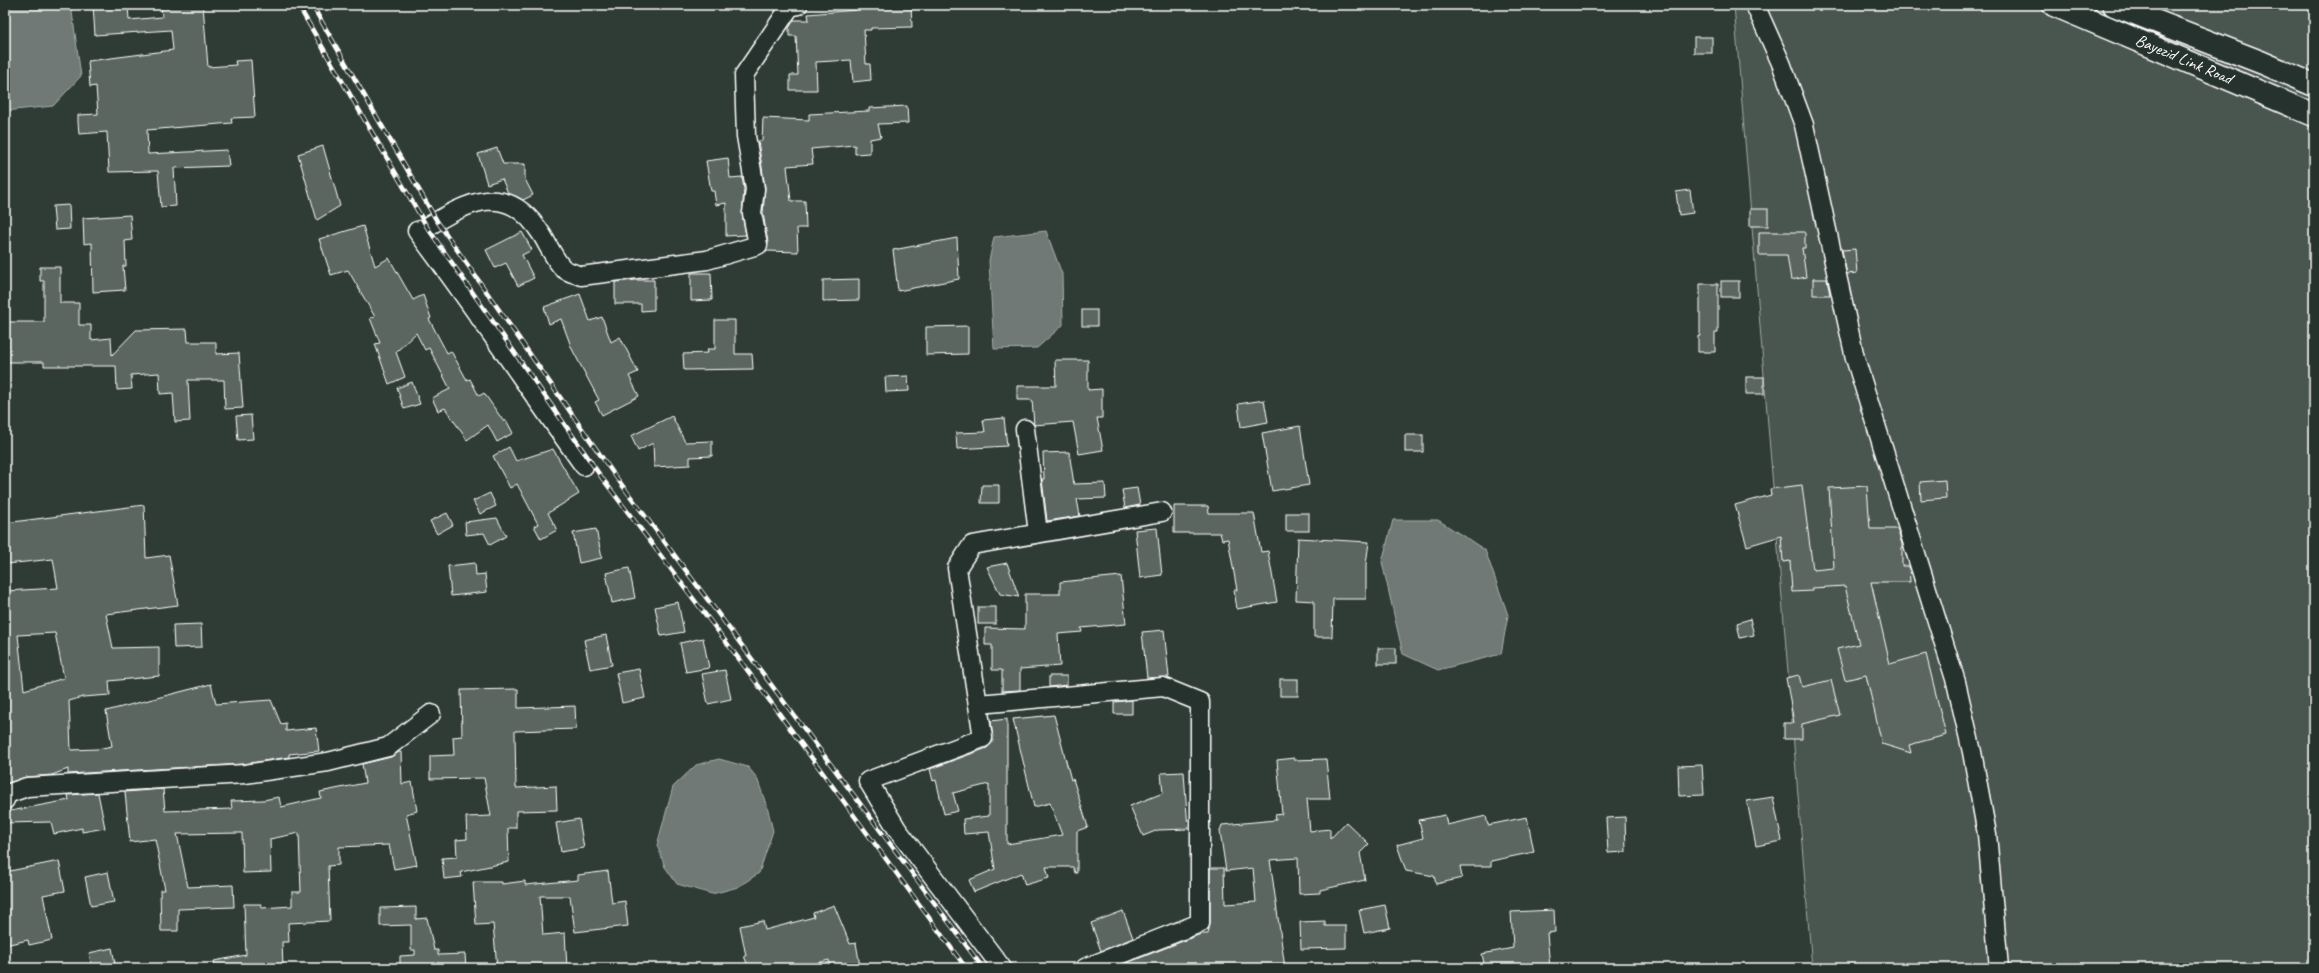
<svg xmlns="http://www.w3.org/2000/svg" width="2319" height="973" font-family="Caveat,sans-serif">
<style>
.green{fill:#4a544f;stroke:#a4aaa7}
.water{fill:#707975;stroke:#a9afac}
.building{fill:#5b6661;stroke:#fff;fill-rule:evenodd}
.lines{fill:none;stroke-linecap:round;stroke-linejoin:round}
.minor-casing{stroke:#fff;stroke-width:21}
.primary-casing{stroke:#fff;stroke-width:25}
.minor{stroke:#26332d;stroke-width:18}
.primary{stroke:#26332d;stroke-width:22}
.rail-casing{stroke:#fff;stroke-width:4.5}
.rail{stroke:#26332d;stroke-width:3;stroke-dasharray:9;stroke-linecap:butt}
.labels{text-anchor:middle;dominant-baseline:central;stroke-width:3;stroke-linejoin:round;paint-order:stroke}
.street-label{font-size:17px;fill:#fff;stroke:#26332d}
</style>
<rect width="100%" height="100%" fill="#2f3b35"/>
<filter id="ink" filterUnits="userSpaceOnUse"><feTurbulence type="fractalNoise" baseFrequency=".025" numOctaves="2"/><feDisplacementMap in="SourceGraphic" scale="8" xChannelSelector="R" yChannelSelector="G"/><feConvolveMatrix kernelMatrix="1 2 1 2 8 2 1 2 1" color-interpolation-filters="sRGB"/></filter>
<g filter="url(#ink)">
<polygon class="green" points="1734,5 2314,5 2314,968 1812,968"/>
<g class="water">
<polygon points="5,5 71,5 81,76 53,106 5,111"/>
<polygon points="1046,231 1062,274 1063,325 1037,348 994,349 989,261 994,237"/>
<polygon points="1393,520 1438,520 1485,550 1508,615 1501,654 1438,670 1403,654 1382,562"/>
<polygon points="719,759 748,767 757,778 768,810 773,831 759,873 738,887 712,894 677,884 665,867 657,845 673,787 696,765"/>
</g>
<g class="building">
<polygon points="93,5 128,5 129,20 162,17 161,5 203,5 208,67 236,65 235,61 251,60 255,117 231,118 232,123 147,130 148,154 227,150 229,166 174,168 176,206 161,207 158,171 109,172 107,132 79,134 78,122 78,115 98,114 96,86 90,87 88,61 173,50 171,30 95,35"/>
<polygon points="856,5 911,5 912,27 871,28 871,30 864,30 866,64 870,64 871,80 853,82 851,60 816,62 817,90 790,90 790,75 798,75 796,36 789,36 789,28 794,20 809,20 808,14 856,10"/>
<rect x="1694" y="37" width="18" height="16"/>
<polygon points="907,106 908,123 878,124 881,137 870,139 870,153 855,154 855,145 811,149 813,164 787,166 791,201 805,201 806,228 797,228 798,252 766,251 768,243 763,213 765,187 758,141 762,141 763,118 809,120 809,114 869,111 869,108"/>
<polygon points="323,146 340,206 317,220 298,154"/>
<polygon points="497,148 503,164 525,164 525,179 533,195 523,200 508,193 502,179 487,184 478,154"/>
<polygon points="728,158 730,178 742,177 744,189 742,215 746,235 726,236 726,203 716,205 714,191 711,191 706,161"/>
<polygon points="1690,190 1693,213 1679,215 1676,192"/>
<polygon points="69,205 70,229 55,230 53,206"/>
<rect x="1750" y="209" width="18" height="17"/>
<polygon points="130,215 132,240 125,241 126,266 123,266 125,290 93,292 92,243 84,244 83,218"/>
<polygon points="363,226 375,266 389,258 413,300 423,295 431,318 429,319 447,353 451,351 467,380 470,379 479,396 484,393 504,422 506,420 513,433 497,442 488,425 467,440 445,408 438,411 432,398 450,389 429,348 425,350 416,333 396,352 405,377 389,384 375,344 380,343 370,318 375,317 348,270 331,275 319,239"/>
<polygon points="522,232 532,250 522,255 534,278 518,286 506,263 495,268 486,250"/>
<polygon points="1759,232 1805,232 1805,248 1802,248 1806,277 1791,280 1787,255 1759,255"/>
<polygon points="957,238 959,279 898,291 893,250"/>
<polygon points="1855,249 1857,273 1847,274 1842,250"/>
<polygon points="40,267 60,267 60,303 79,303 79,325 91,325 91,340 111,338 112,355 136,330 187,329 188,342 216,342 216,354 239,353 243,408 225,409 224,380 188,380 190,421 175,422 173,393 160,394 159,373 131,375 132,389 117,390 116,366 44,366 44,362 5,362 5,322 44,322 44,281 40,281"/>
<polygon points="691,273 711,273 712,300 691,301"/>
<polygon points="859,279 859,300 823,301 823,280"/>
<polygon points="1813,279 1827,279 1830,295 1813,295"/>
<polygon points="636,280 654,280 654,310 641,311 641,304 615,304 615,282"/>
<rect x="1721" y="281" width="18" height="16"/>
<polygon points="1700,284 1718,284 1718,333 1715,333 1715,352 1698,352 1698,336 1700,336"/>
<polygon points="580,294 590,321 602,317 611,342 620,337 638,372 629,376 639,396 602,415 595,402 599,400 572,349 561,319 549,324 544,307"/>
<rect x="1082" y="310" width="15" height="16"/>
<polygon points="715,320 735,320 735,354 752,354 753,369 684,370 683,354 708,353 707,349 715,349"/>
<polygon points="968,326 968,354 926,355 926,327"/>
<polygon points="1055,360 1088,360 1088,390 1102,389 1102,418 1097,418 1103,450 1079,454 1073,422 1034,425 1032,400 1017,400 1017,386 1056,386"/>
<polygon points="908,376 909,391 886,392 885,377"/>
<rect x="1746" y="377" width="18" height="17"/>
<polygon points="412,382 420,404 404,409 397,388"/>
<polygon points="1264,400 1268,422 1241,427 1238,404"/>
<polygon points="251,415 253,439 238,440 236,416"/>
<polygon points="672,416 685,442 712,441 712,456 690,457 690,465 654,467 653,443 638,451 631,436"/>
<polygon points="1004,418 1007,446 957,449 956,433 985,432 983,420"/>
<polygon points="1300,426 1309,485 1272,491 1262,433"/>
<rect x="1405" y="435" width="18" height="17"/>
<polygon points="509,447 516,461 553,449 579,494 548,513 557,530 541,539 534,526 538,524 517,484 510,488 493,456"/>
<polygon points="1069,452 1074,484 1105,483 1106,498 1077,499 1080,516 1047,521 1042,479 1044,479 1043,453"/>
<polygon points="1945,480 1946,498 1921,500 1920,482"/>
<polygon points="982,485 999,485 999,503 981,503"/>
<polygon points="1802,485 1813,570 1834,568 1829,488 1867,486 1870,529 1897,529 1902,544 1902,566 1909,566 1910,582 1871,582 1890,664 1926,654 1946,735 1909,745 1911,753 1882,744 1866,675 1845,680 1837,649 1859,644 1845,586 1812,588 1812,591 1792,592 1790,561 1783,562 1781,536 1747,546 1735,505 1771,495 1770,489"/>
<polygon points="1137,488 1140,505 1125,508 1122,490"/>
<polygon points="490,493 496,506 480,514 473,501"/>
<path d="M144,505L146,558L169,555L178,605L106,614L113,648L159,647V676L109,681L110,695L83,697L69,701L71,750L97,749L112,746L106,711L211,684L216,704L271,700L281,724L286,723V731L316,728L319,751L289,754V757L244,764L68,774V769L52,775L26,777L5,784V591L58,588L53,559L7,564L5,523ZM55,633L64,678L24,690L18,635Z"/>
<polygon points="1174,506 1208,506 1209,513 1254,513 1261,552 1268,551 1277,602 1237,609 1234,590 1237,590 1228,539 1222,540 1220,533 1174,533"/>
<polygon points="447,513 453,525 437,534 430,521"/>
<rect x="1286" y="513" width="23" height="18"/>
<polygon points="497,518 506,536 490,545 484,533 466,535 465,522"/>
<polygon points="1157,528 1162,575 1140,578 1135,530"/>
<polygon points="596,529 602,558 579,563 573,533"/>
<polygon points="1298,538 1369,542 1366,564 1366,599 1333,599 1332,637 1314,637 1314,601 1296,600"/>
<polygon points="475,563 476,575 485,574 487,592 451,596 448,566"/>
<polygon points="1007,563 1019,597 1000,594 987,567"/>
<polygon points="629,568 635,598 612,603 606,573"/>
<polygon points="1121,576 1126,624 1081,628 1082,632 1058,634 1060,666 1020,669 1020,690 1002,691 1002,670 992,670 992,645 985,645 985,628 1025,629 1025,594 1060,594 1060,582"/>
<polygon points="678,602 684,632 661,636 655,607"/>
<rect x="978" y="607" width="18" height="17"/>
<polygon points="1750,619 1754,635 1740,638 1737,623"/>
<polygon points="201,624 202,647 174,648 173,625"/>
<polygon points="1164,630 1169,677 1147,678 1142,632"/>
<polygon points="606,635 612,665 590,669 584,640"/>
<polygon points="703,638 709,668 686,672 680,643"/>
<rect x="1378" y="648" width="18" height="16"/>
<polygon points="639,669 645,698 622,703 616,673"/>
<polygon points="725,670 731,699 708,704 702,674"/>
<polygon points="1799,675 1802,687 1831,680 1840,715 1802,724 1802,739 1784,739 1784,723 1794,723 1786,678"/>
<polygon points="1049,676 1067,676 1067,685 1049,687"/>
<rect x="1280" y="679" width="18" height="17"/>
<polygon points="518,689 518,708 575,706 576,729 515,731 516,788 556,786 557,810 516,811 516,828 508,828 509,862 461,872 462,877 444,879 442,858 457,857 456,840 467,839 466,817 491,816 484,778 430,779 430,756 454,755 453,737 462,736 461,690"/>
<polygon points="1132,700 1132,714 1114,714 1114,702"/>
<polygon points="1054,715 1071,780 1073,779 1088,827 1077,831 1077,873 1075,873 1073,867 1046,867 1049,878 1025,885 1021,873 974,892 969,880 995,869 989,832 964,834 963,819 989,816 989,784 953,793 958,811 944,814 936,780 933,781 930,769 987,748 993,741 991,721 1007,719 1007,844 1062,835 1050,803 1034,807 1013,719"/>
<polygon points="399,752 401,752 402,784 412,782 417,811 406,814 417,865 394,869 389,845 339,847 339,865 328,866 330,921 288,923 289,942 282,942 283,968 215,968 214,961 246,955 244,904 261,904 261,908 292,906 292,892 301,892 299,833 270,839 271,872 243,873 242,833 177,834 188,887 233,885 234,907 178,909 178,931 161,931 160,890 165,890 155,839 130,842 125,792 163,789 165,811 232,809 231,801 263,800 279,797 281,807 321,798 320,792 365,783 362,764 391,757"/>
<polygon points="1294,758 1294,760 1326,759 1330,799 1307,799 1310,831 1330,829 1330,839 1346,822 1369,844 1360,853 1365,880 1320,890 1320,893 1299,894 1298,858 1270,860 1285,968 1168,968 1168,963 1152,968 1114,968 1201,934 1208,934 1210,923 1210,868 1224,868 1225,904 1256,902 1253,868 1226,871 1220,831 1222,825 1276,820 1275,815 1282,814 1277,760"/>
<polygon points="1702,765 1704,795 1679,796 1678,766"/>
<polygon points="1184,772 1188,829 1158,830 1143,836 1130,806 1163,793 1161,773"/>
<polygon points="98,793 105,828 82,832 82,828 54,834 51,822 5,823 5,812 69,800 68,795"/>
<polygon points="1773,797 1782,841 1756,846 1747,801"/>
<polygon points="1445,815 1447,825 1486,816 1488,825 1527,817 1534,852 1491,861 1491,866 1460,866 1462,878 1436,884 1434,876 1406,871 1397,845 1423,838 1419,820"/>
<polygon points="1625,817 1626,852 1608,853 1606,818"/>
<polygon points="579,819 584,848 561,852 556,823"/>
<polygon points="59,861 65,891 43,895 52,940 29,945 28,940 5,945 5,872"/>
<polygon points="608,871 612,903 625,901 628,926 575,932 570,896 540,896 543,935 565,933 567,968 542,968 542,965 497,967 493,924 476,925 473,882 502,882 502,884 525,881 525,885 578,880 578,875"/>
<polygon points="108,872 114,902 91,906 85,877"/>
<polygon points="834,905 850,944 856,943 860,966 830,968 829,960 798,968 749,968 744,956 746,956 740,926 763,921 765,930 814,917 813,913"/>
<polygon points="1385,905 1390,928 1364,933 1359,910"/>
<polygon points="416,907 416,919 427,918 434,950 438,950 438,955 465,954 466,968 400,968 400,956 415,955 415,950 411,950 411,925 380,926 380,908"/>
<polygon points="1554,910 1555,932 1547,933 1550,968 1485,968 1482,954 1513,948 1511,912"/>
<polygon points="1123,911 1133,938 1101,951 1091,923"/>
<polygon points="1325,921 1325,926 1346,926 1346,948 1301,949 1300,922"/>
<polygon points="112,948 116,968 92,968 89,953"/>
</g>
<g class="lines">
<defs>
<g id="minor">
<polyline points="1755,5 1781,63 1804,125 1855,358 1956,682 1972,752 1987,834 1999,968"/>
<polyline points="1025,429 1038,533"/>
<path d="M584,466C528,388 475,308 417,231L424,229C469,201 507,180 542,235C547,243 557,264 564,269C568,272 576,274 581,276L707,260L758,245L752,213L755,189L746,136L744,75L790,7L798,5"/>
<polyline points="979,704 1163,687 1200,702 1200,923 1085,968"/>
<polyline points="5,800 7,794 27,787 245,774 328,762 388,747 431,714"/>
<polyline points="1002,968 897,829 868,781 983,738 957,568 972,545 1162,512"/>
</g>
<g id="primary">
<polyline points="2054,5 2314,115"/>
<polyline points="2114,5 2263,63 2314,85"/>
</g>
</defs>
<use href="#minor" class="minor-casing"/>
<use href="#primary" class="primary-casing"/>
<use href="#minor" class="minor"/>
<use href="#primary" class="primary"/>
<defs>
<g id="rail">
<polyline points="298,5 427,227 602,478 742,663 966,968"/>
<polyline points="312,5 437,221 613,473 983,968"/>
</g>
</defs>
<use href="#rail" class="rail-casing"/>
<use href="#rail" class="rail"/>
</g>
</g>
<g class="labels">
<g class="street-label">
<text transform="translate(2184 59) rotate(23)">Bayezid Link Road</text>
</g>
</g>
<rect width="2319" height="973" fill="none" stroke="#26332d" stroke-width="20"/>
<rect x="10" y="10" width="2299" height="953" fill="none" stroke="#fff" stroke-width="1.5" filter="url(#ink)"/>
</svg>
